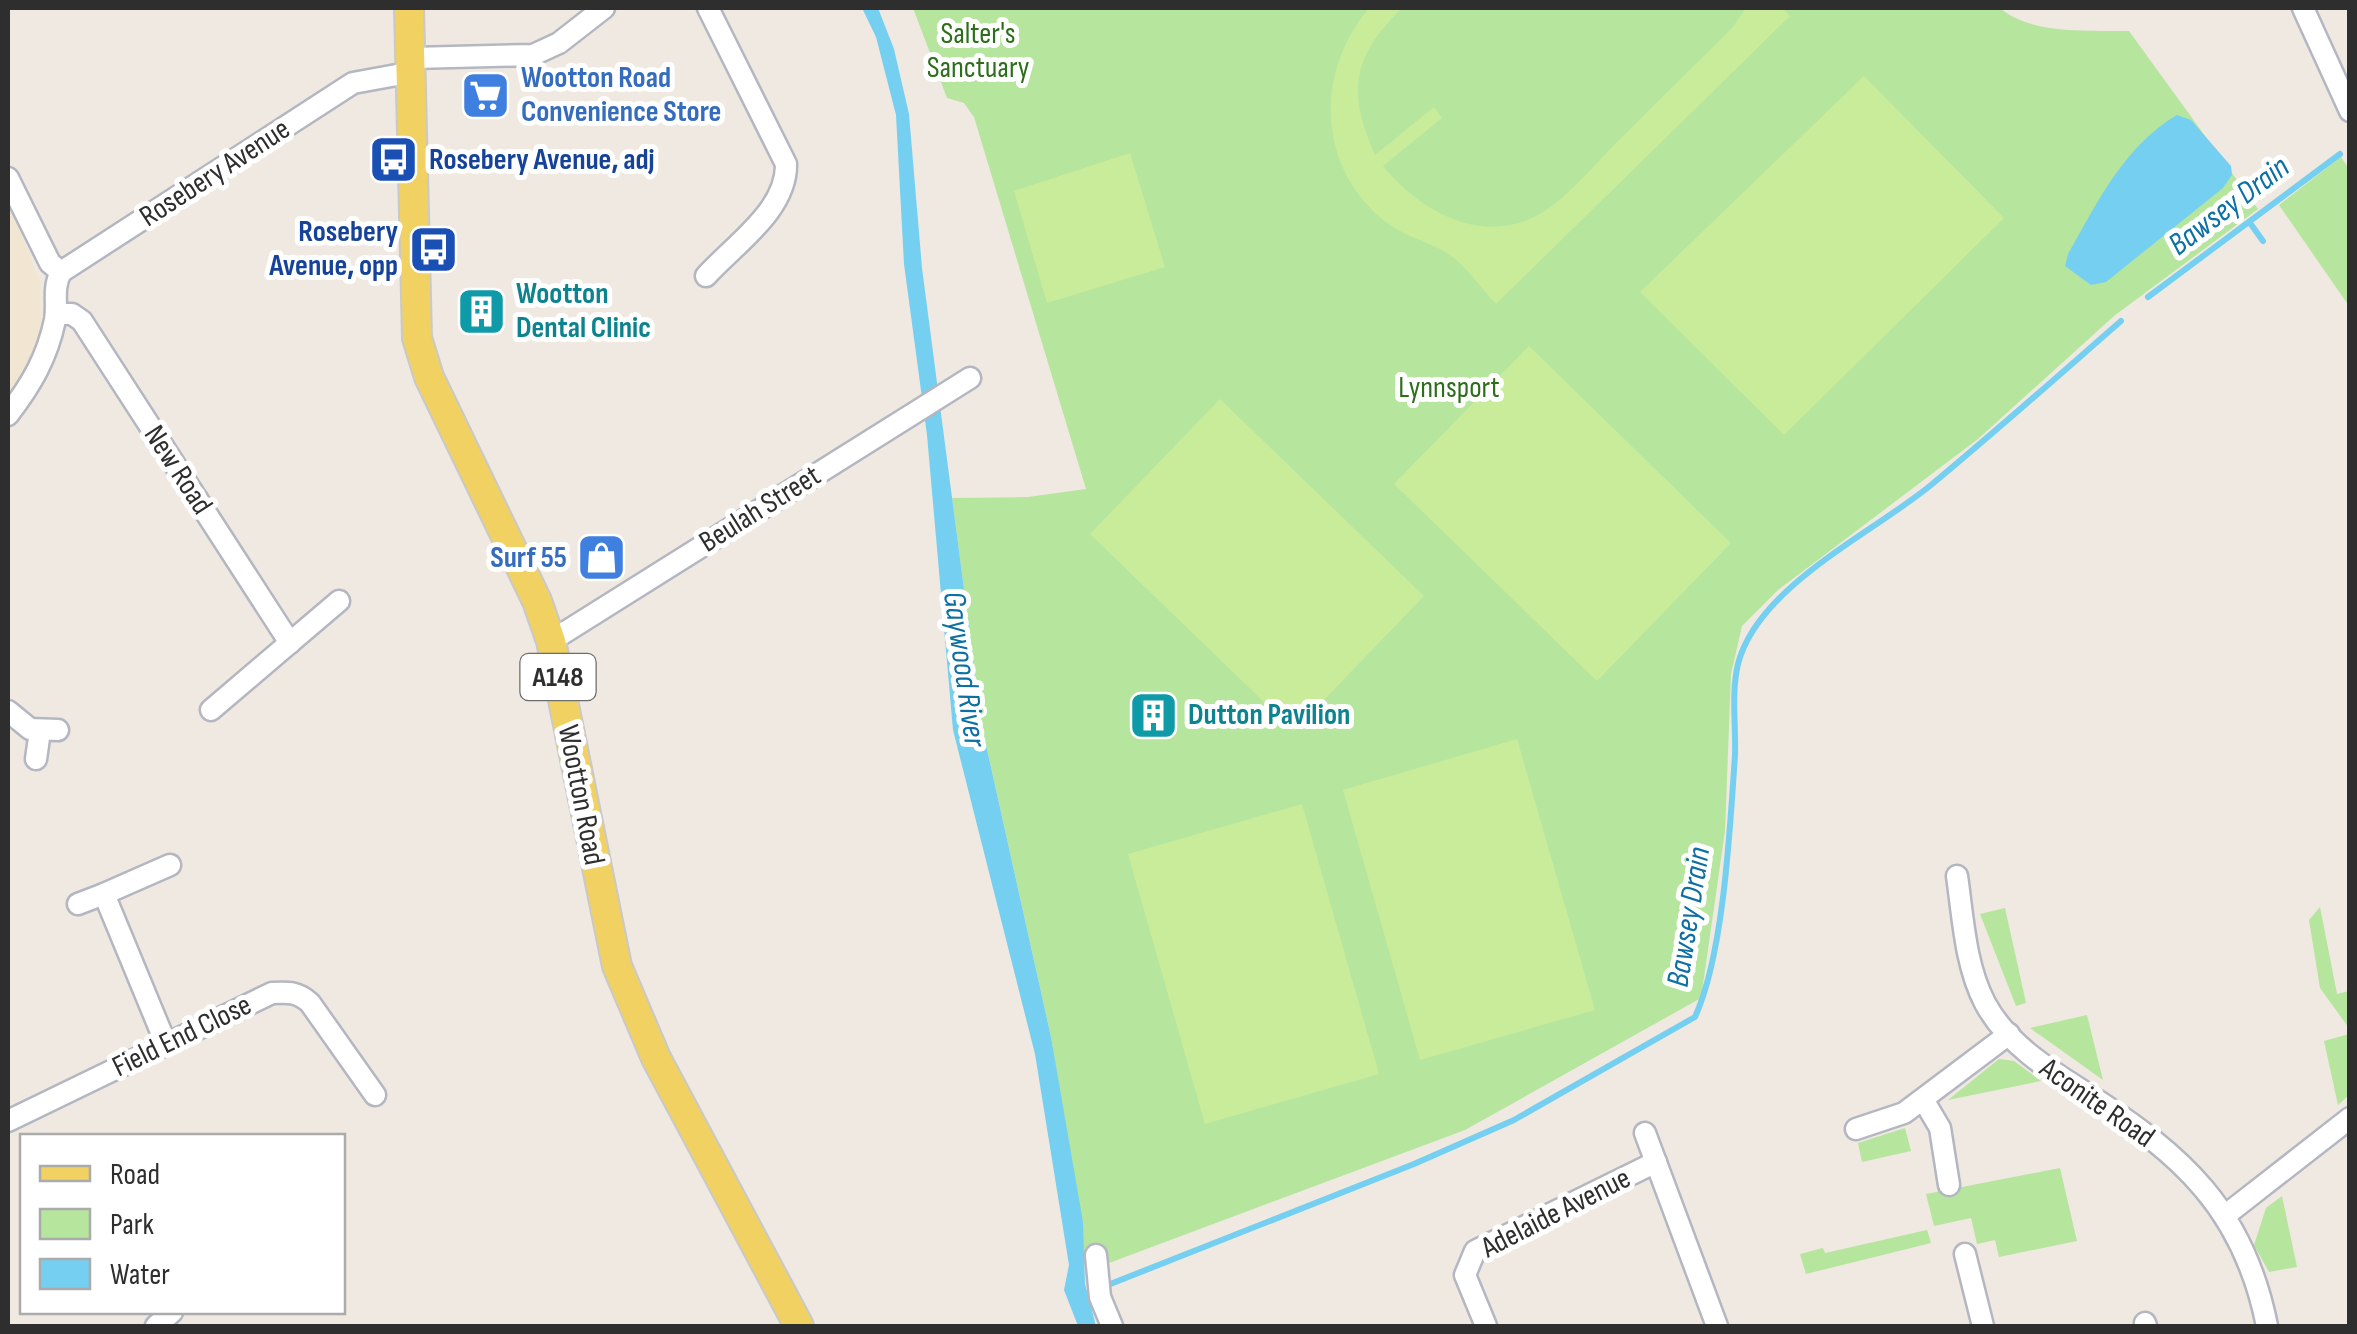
<svg xmlns="http://www.w3.org/2000/svg" width="2357" height="1334" font-family="'Sofia Sans Condensed',sans-serif">
<style>
.education{fill:#f0e6d1}
.green{fill:#b6e59e}
.pitch{fill:#c9ec9a}
.water{fill:#75cff0}
.lines{fill:none;stroke-linecap:round;stroke-linejoin:round}
.stream{stroke:#75cff0;stroke-width:6}
.minor-casing{stroke:#b4b7c1;stroke-width:25}
.major-casing{stroke:#c9c9c9;stroke-width:32}
.minor{stroke:#fff;stroke-width:20}
.major{stroke:#f2d163;stroke-width:28}
.labels{text-anchor:middle;dominant-baseline:central;stroke-width:10;stroke-linejoin:round;paint-order:stroke}
.shield{fill:#fff;stroke:#6d6d6d;stroke-width:2.5}
.shield-label{font-size:28px;font-weight:bold;fill:#2e2e2e}
.park-label{font-size:30px;fill:#2c6e1b;stroke:#fff}
.shop-label{font-size:30px;font-weight:bold;fill:#366cbe;stroke:#fff;text-anchor:start}
.transit-label{font-size:30px;font-weight:bold;fill:#164399;stroke:#fff;text-anchor:start}
.street-label{font-size:30px;fill:#2e2e2e;stroke:#fff}
.culture-label{font-size:30px;font-weight:bold;fill:#0d838f;stroke:#fff;text-anchor:start}
.water-label{font-size:32px;font-style:italic;fill:#0d6fa3;stroke:#fff}
</style>
<rect width="100%" height="100%" fill="#efe9e1"/>
<polygon class="education" points="8,202 40,282 41,334 39,354 8,401"/>
<g class="green">
<path d="M913,8H2000C2031,35 2089,30 2129,31L2258,209L2114,316L1978,439L1778,590L1742,626L1731,674L1725,831L1701,998L1465,1130L1109,1263L1085,1258L1051,1037L982,727L952,498L1028,497L1086,489L974,117L964,103L947,98Z"/>
<polygon points="2341,157 2349,169 2349,306 2279,205"/>
<polygon points="2320,907 2337,994 2349,991 2349,1028 2320,988 2309,920"/>
<polygon points="2005,908 2026,1003 2016,1006 1980,914"/>
<polygon points="2087,1015 2103,1080 2030,1028"/>
<polygon points="2349,1034 2349,1095 2338,1105 2324,1041"/>
<polygon points="1999,1059 2014,1061 2041,1081 1948,1100"/>
<polygon points="1905,1128 1911,1151 1862,1162 1858,1143"/>
<polygon points="2060,1168 2077,1241 1999,1257 1995,1240 1977,1244 1971,1218 1934,1226 1926,1194"/>
<polygon points="2282,1196 2297,1267 2269,1272 2254,1245 2266,1208"/>
<polygon points="1927,1230 1931,1243 1806,1274 1800,1254 1823,1248 1825,1253"/>
</g>
<g class="pitch">
<path d="M1369,8H1402C1352,57 1347,91 1375,155L1434,107L1442,118L1383,166C1420,211 1481,246 1538,215C1568,198 1593,166 1617,142C1655,104 1694,66 1732,28L1746,8H1782L1790,16L1496,304C1481,288 1462,260 1442,250C1421,239 1401,235 1382,219C1316,163 1316,71 1369,8Z"/>
<polygon points="1864,76 2004,218 1784,435 1640,292"/>
<polygon points="1130,153 1165,267 1047,303 1014,191"/>
<polygon points="1529,346 1731,543 1597,681 1394,484"/>
<polygon points="1220,399 1424,596 1294,731 1090,534"/>
<polygon points="1517,739 1595,1010 1420,1060 1343,790"/>
<polygon points="1302,804 1379,1074 1205,1124 1128,854"/>
</g>
<g class="water">
<polygon points="862,8 878,8 894,49 909,114 922,268 982,727 1051,1037 1083,1222 1085,1284 1096,1326 1078,1326 1064,1290 1069,1265 1035,1054 953,730 927,435 904,264 896,115 876,37"/>
<path d="M2177,115L2191,120L2231,166L2232,175L2223,188L2106,282L2091,285L2065,266L2068,254C2097,203 2124,146 2177,115Z"/>
</g>
<g class="lines">
<g class="stream">
<polyline points="2250,223 2263,241"/>
<polyline points="2148,297 2340,154"/>
<path d="M1080,1296L1414,1164L1514,1120L1695,1017C1724,954 1730,827 1735,755C1736,725 1731,693 1738,664C1758,586 1873,533 1931,485C1995,432 2058,376 2121,321"/>
</g>
<defs>
<g id="minor">
<polyline points="2303,8 2350,111"/>
<polyline points="413,58 533,55 559,43 604,8"/>
<polyline points="8,178 50,263 61,272"/>
<path d="M706,276C735,244 787,210 786,164L708,8"/>
<polyline points="56,314 72,314 82,321 290,643"/>
<path d="M8,415C31,385 47,358 55,320C58,303 52,289 61,272L353,83L413,72"/>
<polyline points="551,641 970,378"/>
<polyline points="211,710 339,601"/>
<polyline points="8,711 30,729 58,730"/>
<polyline points="36,759 40,731"/>
<path d="M1957,876C1963,917 1965,965 1985,1003C2006,1043 2049,1070 2086,1093C2183,1155 2244,1210 2267,1326"/>
<polyline points="78,904 104,894"/>
<polyline points="166,1044 104,894 170,865"/>
<polyline points="1924,1101 1940,1128 1949,1185"/>
<path d="M8,1121L272,993C289,992 298,992 310,1003L375,1095"/>
<polyline points="1856,1129 1904,1113 2009,1034"/>
<polyline points="1645,1133 1717,1326"/>
<polyline points="2227,1214 2350,1118"/>
<polyline points="1965,1254 1983,1326"/>
<polyline points="1096,1255 1100,1297 1112,1326"/>
<polyline points="2145,1323 2146,1326"/>
<polyline points="156,1326 172,1312"/>
<polyline points="1486,1326 1465,1275 1475,1251 1656,1162"/>
</g>
<polyline id="major" points="409,8 417,338 429,377 537,601 551,641 617,966 656,1058 799,1326"/>
</defs>
<use href="#minor" class="minor-casing"/>
<use href="#major" class="major-casing"/>
<use href="#minor" class="minor"/>
<use href="#major" class="major"/>
</g>
<defs>
<symbol id="supermarket-square" viewBox="-11 -11 22 22"><rect x="-9" y="-9" width="18" height="18" rx="4" fill="#3f7fe0" stroke="#fff"/><path d="M-6-5.5h2.5l.6 2H6L4.5 2H-2.5L-4.4-4H-6ZM-1.5 3.2a1.3 1.3 0 1 0 .1 0ZM3 3.2a1.3 1.3 0 1 0 .1 0Z" fill="#fff"/></symbol>
<symbol id="bus-square" viewBox="-11 -11 22 22"><rect x="-9" y="-9" width="18" height="18" rx="4" fill="#1a4fb4" stroke="#fff"/><path d="M-5-6H5V4H4V6H2V4H-2V6H-4V4H-5ZM-3.5-4V0h7V-4ZM-3.5 1.2v1.5H-2V1.2ZM2 1.2v1.5H3.5V1.2Z" fill="#fff"/></symbol>
<symbol id="building-square" viewBox="-11 -11 22 22"><rect x="-9" y="-9" width="18" height="18" rx="4" fill="#0f9aa8" stroke="#fff"/><path d="M-4-6H4V6H1V3H-1V6H-4ZM-2.5-4.3h1.7v1.8h-1.7ZM.8-4.3h1.7v1.8H.8ZM-2.5-1h1.7V.8h-1.7ZM.8-1h1.7V.8H.8Z" fill="#fff"/></symbol>
<symbol id="shop-square" viewBox="-11 -11 22 22"><rect x="-9" y="-9" width="18" height="18" rx="4" fill="#3f7fe0" stroke="#fff"/><path d="M-5-2.5h2.3a2.7 3.5 0 0 1 5.4 0H5L5.5 6h-11ZM-1.5-2.5h3a1.5 2.3 0 0 0-3 0Z" fill="#fff"/></symbol>
</defs>
<g fill-rule="evenodd">
<use href="#supermarket-square" x="458" y="68" width="55" height="55"/>
<use href="#bus-square" x="366" y="132" width="55" height="55"/>
<use href="#bus-square" x="406" y="222" width="55" height="55"/>
<use href="#building-square" x="454" y="284" width="55" height="55"/>
<use href="#shop-square" x="574" y="530" width="55" height="55"/>
<use href="#building-square" x="1126" y="688" width="55" height="55"/>
</g>
<g class="labels">
<rect class="shield" x="520.5" y="654" width="75" height="46" rx="8"/>
<g class="shield-label">
<text x="558" y="677">A148</text>
</g>
<g class="park-label">
<text x="978" y="34">Salter's<tspan x="978" dy="34">Sanctuary</tspan></text>
<text x="1449" y="388">Lynnsport</text>
</g>
<g class="shop-label">
<text x="521" y="78">Wootton Road<tspan x="521" dy="34">Convenience Store</tspan></text>
<text x="567" y="558" text-anchor="end">Surf 55</text>
</g>
<g class="transit-label">
<text x="429" y="160">Rosebery Avenue, adj</text>
<text x="398" y="232" text-anchor="end">Rosebery<tspan x="398" dy="34">Avenue, opp</tspan></text>
</g>
<g class="street-label">
<text transform="translate(215 173) rotate(-33)">Rosebery Avenue</text>
<text transform="translate(178 470) rotate(57)">New Road</text>
<text transform="translate(760 509) rotate(-32)">Beulah Street</text>
<text transform="translate(581 795) rotate(79)">Wootton Road</text>
<text transform="translate(182 1036) rotate(-26)">Field End Close</text>
<text transform="translate(2097 1103) rotate(35)">Aconite Road</text>
<text transform="translate(1556 1213) rotate(-27)">Adelaide Avenue</text>
</g>
<g class="culture-label">
<text x="516" y="294">Wootton<tspan x="516" dy="34">Dental Clinic</tspan></text>
<text x="1188" y="715">Dutton Pavilion</text>
</g>
<g class="water-label">
<text transform="translate(2229 206) rotate(-37)">Bawsey Drain</text>
<text transform="translate(964 669) rotate(82)">Gaywood River</text>
<text transform="translate(1689 917) rotate(-81)">Bawsey Drain</text>
</g>
</g>
<rect width="2357" height="1334" fill="none" stroke="#2e2e2e" stroke-width="20"/>
<rect x="20" y="1134" width="325" height="180" fill="#ffffff" stroke="#ababab" stroke-width="2.5"/>
<rect x="40" y="1166" width="50" height="15" fill="#f2d163" stroke="#ababab" stroke-width="2.5"/>
<text x="110" y="1184" font-size="30" fill="#2e2e2e">Road</text>
<rect x="40" y="1209" width="50" height="30" fill="#b6e59e" stroke="#ababab" stroke-width="2.5"/>
<text x="110" y="1234" font-size="30" fill="#2e2e2e">Park</text>
<rect x="40" y="1259" width="50" height="30" fill="#75cff0" stroke="#ababab" stroke-width="2.5"/>
<text x="110" y="1284" font-size="30" fill="#2e2e2e">Water</text>
</svg>
